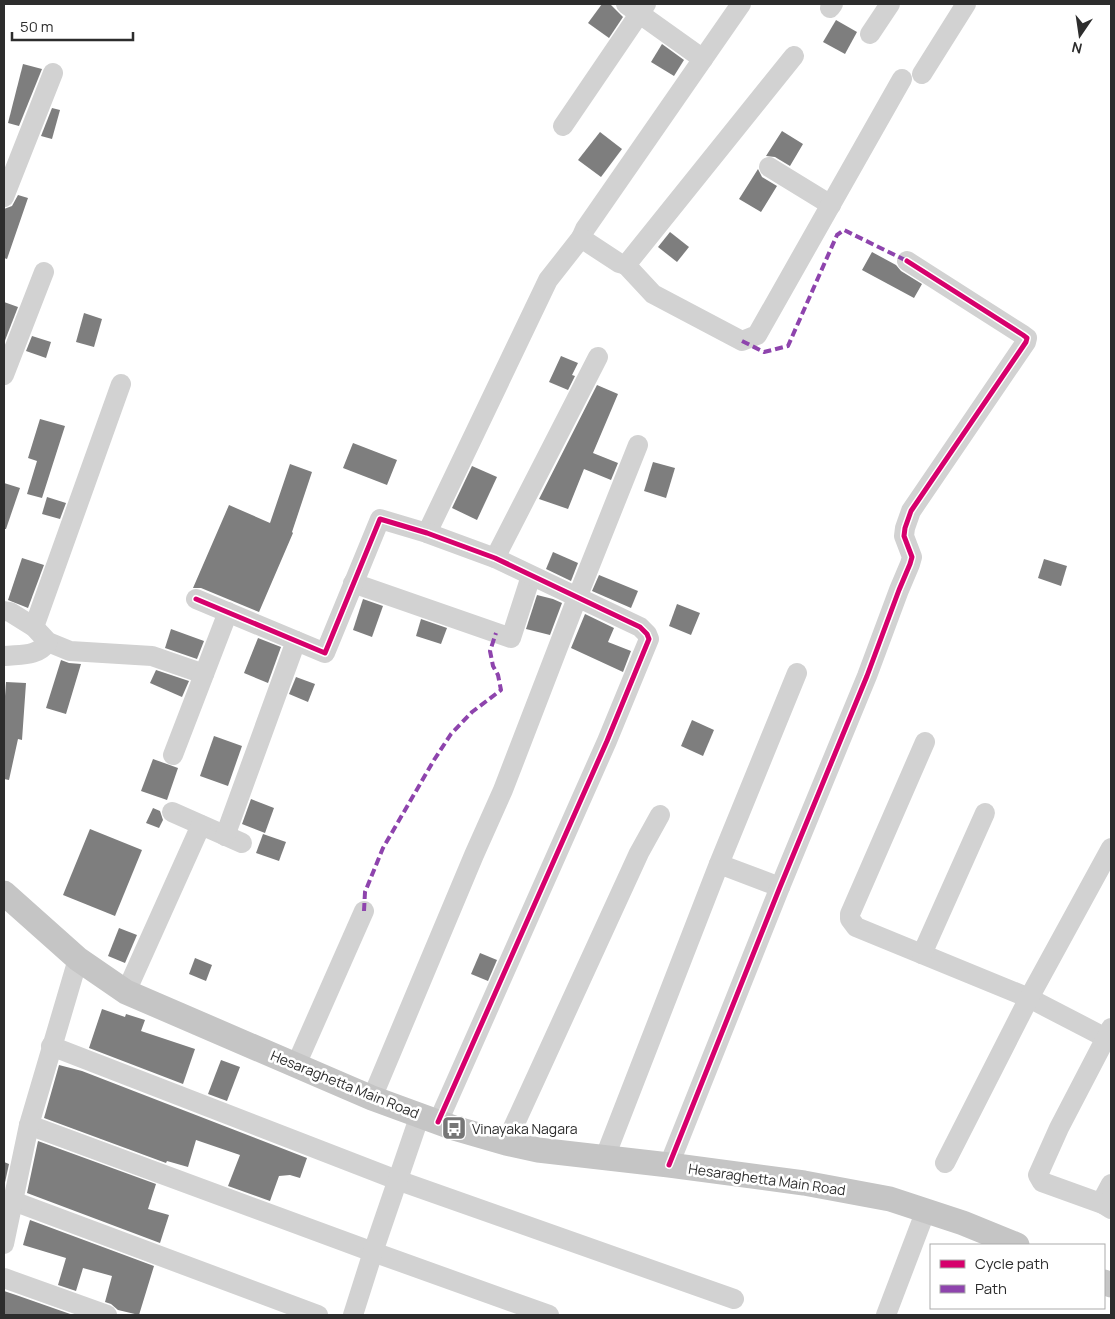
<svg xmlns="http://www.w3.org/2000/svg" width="1115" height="1319" font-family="Manrope,sans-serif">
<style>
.building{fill:#7e7e7e}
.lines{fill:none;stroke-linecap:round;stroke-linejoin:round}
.minor{stroke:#d2d2d2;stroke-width:20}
.major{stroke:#c5c5c5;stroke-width:25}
.quiet{stroke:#8e44ad;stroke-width:4;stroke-dasharray:8 4;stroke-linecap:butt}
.cycleway-casing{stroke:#fff;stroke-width:8}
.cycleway{stroke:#d6006c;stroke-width:5}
.labels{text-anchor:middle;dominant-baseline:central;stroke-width:5;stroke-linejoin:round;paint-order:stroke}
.street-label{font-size:14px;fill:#2d2d2d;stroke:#fff}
.poi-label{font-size:14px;fill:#2d2d2d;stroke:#fff;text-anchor:start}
</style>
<rect width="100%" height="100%" fill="#fff"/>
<g class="building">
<polygon points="602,4 610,4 623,17 609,38 588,23"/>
<polygon points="836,20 857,32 845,54 823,42"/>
<polygon points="662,44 684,60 674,76 651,62"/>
<polygon points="23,64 42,69 19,126 8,123"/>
<polygon points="52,108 60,110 52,139 41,136"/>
<polygon points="782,131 803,144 790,166 775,157 766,156"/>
<polygon points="600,132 622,149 601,177 578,160"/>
<polygon points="758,169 762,177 777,186 761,212 739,199"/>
<polygon points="18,195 28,198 7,259 4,258 4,209 12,206"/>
<polygon points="670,232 689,247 677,262 658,247"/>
<polygon points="872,252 896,265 901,271 922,284 914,298 862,270"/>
<polygon points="4,302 18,307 4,343"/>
<polygon points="84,313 102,319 94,347 76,342"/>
<polygon points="32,336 51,342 46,358 26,351"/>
<polygon points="561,356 578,363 572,375 575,376 568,390 549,382"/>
<polygon points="597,385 618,394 593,453 618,463 611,480 584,469 568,509 539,499"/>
<polygon points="40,419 65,426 42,498 27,494 37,461 28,458"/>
<polygon points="353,443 397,460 387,485 343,468"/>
<polygon points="653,462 675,468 666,498 644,491"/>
<polygon points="290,464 312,472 292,532 293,533 259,612 201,588 193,588 229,505 270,523"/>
<polygon points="472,466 497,477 477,520 452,508"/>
<polygon points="4,483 20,488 6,529 4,529"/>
<polygon points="47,497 66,503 60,519 42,514"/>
<polygon points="553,552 578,563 571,581 546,569"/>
<polygon points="22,558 44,565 28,608 8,600"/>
<polygon points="1044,559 1067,566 1061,586 1038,578"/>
<polygon points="599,575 638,591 631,608 592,591"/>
<polygon points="537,595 553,599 562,603 550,635 526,629"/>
<polygon points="363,599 383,606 372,637 353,630"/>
<polygon points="677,604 700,613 691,635 669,626"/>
<polygon points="585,614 614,628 608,642 631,651 623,672 571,648"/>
<polygon points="421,619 447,628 441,644 416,636"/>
<polygon points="171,629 204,641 197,659 165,648"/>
<polygon points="258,638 281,647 268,683 244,673"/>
<polygon points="61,660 69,663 81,664 66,714 46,708"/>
<polygon points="156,670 189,681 182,697 150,683"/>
<polygon points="296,677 315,684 308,702 289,694"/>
<polygon points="6,682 26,683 22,740 18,739 9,780 4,779 4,710"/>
<polygon points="692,720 714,730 703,756 681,746"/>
<polygon points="214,736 242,746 228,786 200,776"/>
<polygon points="153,759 178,768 167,800 141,791"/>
<polygon points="251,799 274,808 265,833 242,824"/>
<polygon points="153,808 160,811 163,820 159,828 146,823"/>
<polygon points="90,829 142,850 115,916 63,895"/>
<polygon points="263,834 286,842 279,861 256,853"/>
<polygon points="119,928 137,935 125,963 108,956"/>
<polygon points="480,953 497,960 488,981 471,974"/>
<polygon points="195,958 212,965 206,981 189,974"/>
<polygon points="102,1009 125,1017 126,1014 145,1020 141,1031 195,1049 183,1084 89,1048"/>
<polygon points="221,1060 240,1067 227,1101 208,1094"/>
<polygon points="59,1065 82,1071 307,1158 300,1178 290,1175 279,1176 270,1201 228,1186 240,1155 196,1140 188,1167 167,1161 166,1163 44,1118"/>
<polygon points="38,1141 156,1184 148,1209 169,1215 160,1243 27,1193"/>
<polygon points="4,1162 9,1164 4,1187"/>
<polygon points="30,1220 154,1266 139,1315 118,1310 111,1304 105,1302 112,1276 83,1268 76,1291 58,1285 66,1258 23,1245"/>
<polygon points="4,1291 16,1295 73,1315 4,1315"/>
</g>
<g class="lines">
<g class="minor">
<polyline points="626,4 703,59"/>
<polyline points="830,8 833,4"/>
<polyline points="870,34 890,4"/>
<polyline points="922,74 966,4"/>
<polyline points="563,126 646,4"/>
<polyline points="769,167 831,205"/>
<polyline points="4,197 53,73"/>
<polyline points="581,238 585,229 741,4"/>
<polyline points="626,265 653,294 742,341 757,335 902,79"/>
<polyline points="4,375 44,272"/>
<polyline points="427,533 548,280 581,238 619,263 626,265 794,56"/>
<polyline points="495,558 598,357"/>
<polyline points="353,583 511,638 531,576"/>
<polyline points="196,599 325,653 380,519 427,533 495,558 640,627 647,634 649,639 607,741 438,1122"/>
<polyline points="4,611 10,612 34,627 48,642 70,651 152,656 204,674"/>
<polyline points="34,627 121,384"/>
<path d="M4,656C21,654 37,657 48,642"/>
<polyline points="925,742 850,914 850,919 856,927 1029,998 1106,1038"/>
<polyline points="173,755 228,612"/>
<polyline points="172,812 242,843"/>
<polyline points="225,836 296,641"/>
<polyline points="719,864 780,887"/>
<polyline points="922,954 985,813"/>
<polyline points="126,992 201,825"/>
<polyline points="51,1046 397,1180 734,1299"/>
<polyline points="296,1065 364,911"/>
<polyline points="372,1098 474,855 503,790 577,598 638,445"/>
<polyline points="29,1125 373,1252 549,1315"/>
<polyline points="506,1143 639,853 660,815"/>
<polyline points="605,1157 719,864 797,673"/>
<polyline points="945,1163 1029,998 1111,848"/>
<polyline points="669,1165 780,887 867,676 899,590 910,564 912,557 904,536 905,528 911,511 1026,342 1027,338 1023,335 907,261"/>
<polyline points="1111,1184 1103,1199 1103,1204 1111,1209"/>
<polyline points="13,1201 318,1315"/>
<polyline points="1103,1204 1042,1182 1038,1175 1059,1128 1111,1028"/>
<polyline points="4,1244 29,1125 78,959"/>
<polyline points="4,1278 107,1315"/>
<polyline points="353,1315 373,1252 420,1115"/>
<polyline points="886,1315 926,1210"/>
</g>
<g class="major">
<polyline points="4,893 78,959 126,992 372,1098 454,1128 506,1143 538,1150 669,1165 804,1183 890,1199 963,1223 1017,1245"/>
<polyline points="1104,1282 1111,1285"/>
</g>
<g class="quiet">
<polyline points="742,341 764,352 788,346 837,235 844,230 907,261"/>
<polyline points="364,911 365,892 383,848 434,760 451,734 472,712 501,690 498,675 493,666 490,651 496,633"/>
</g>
<defs>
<g id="cycleway">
<polyline points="196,599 325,653 380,519 427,533 495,558 640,627 647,634 649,639 607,741 438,1122"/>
<polyline points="669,1165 780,887 867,676 899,590 910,564 912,557 904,536 905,528 911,511 1026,342 1027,338 1023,335 907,261"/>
</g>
</defs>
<use href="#cycleway" class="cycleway-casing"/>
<use href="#cycleway" class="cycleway"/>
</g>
<defs>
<symbol id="bus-square" viewBox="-11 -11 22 22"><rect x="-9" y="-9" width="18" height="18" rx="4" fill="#767676" stroke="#fff"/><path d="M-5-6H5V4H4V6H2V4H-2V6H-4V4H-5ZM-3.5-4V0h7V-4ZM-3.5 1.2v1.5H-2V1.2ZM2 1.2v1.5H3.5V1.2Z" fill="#fff"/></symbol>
</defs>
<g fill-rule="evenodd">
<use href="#bus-square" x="440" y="1114" width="28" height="28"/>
</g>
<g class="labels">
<g class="street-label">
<text transform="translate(345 1084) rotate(22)">Hesaraghetta Main Road</text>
<text transform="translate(767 1179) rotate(8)">Hesaraghetta Main Road</text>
</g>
<g class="poi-label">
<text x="472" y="1128">Vinayaka Nagara</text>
</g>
</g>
<rect width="1115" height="1319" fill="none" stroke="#2d2d2d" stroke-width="10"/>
<rect x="930" y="1244" width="175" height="65" fill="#ffffff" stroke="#ababab"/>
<rect x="940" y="1260" width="25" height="8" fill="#d6006c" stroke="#ababab"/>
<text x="975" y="1269" font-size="15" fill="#2d2d2d">Cycle path</text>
<rect x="940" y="1285" width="25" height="8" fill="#8e44ad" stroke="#ababab"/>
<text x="975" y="1294" font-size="15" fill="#2d2d2d">Path</text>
<g transform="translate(1080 35) rotate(193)" stroke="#ffffff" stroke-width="4" paint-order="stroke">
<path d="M0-4L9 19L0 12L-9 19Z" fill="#2d2d2d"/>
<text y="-8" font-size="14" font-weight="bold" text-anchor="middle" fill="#2d2d2d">N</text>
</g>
<path d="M12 32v8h121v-8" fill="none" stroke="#2d2d2d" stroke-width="2.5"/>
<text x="20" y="32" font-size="15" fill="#2d2d2d" stroke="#ffffff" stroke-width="4" paint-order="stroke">50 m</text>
</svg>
